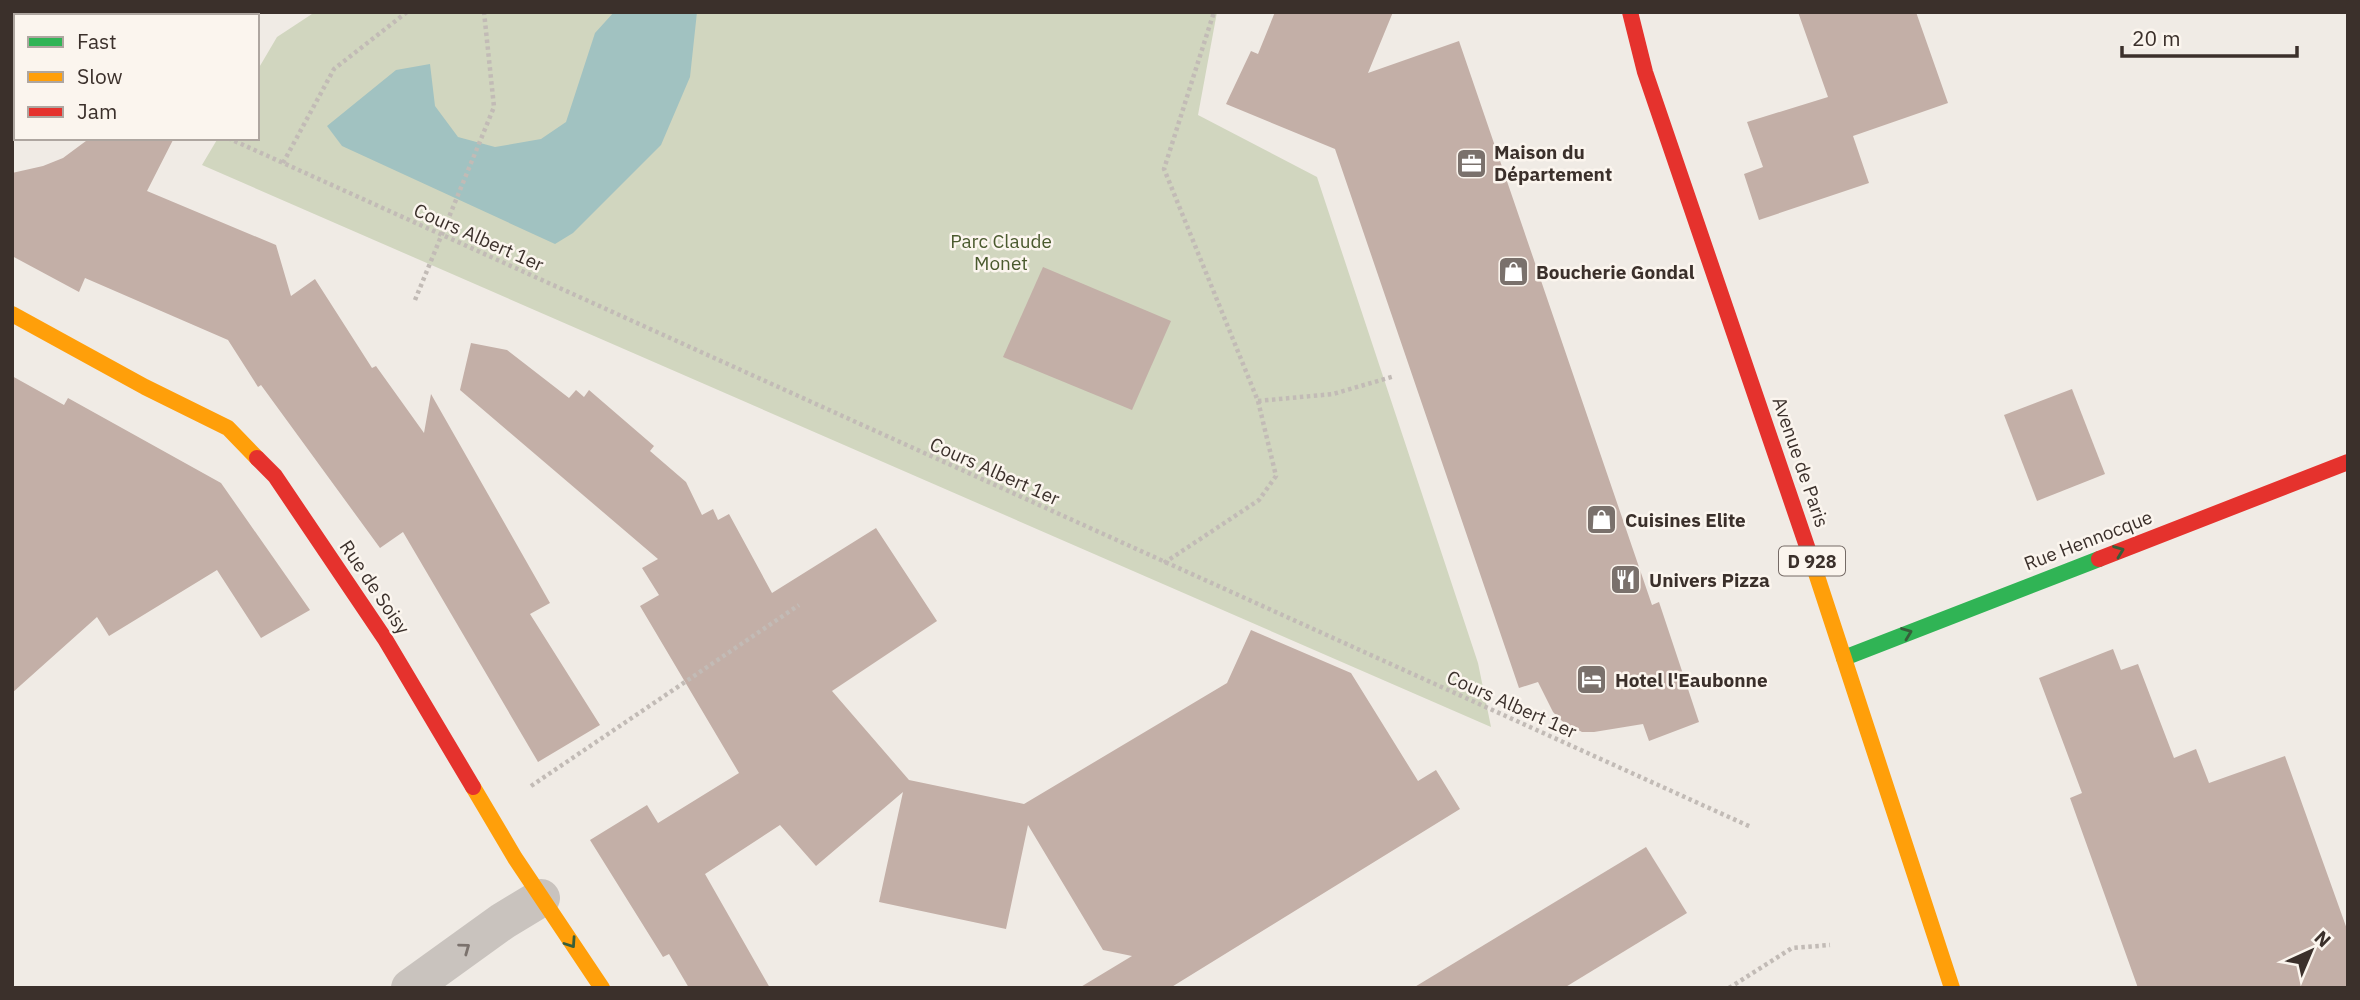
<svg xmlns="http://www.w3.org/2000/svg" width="2360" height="1000" font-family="'IBM Plex Sans',sans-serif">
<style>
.green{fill:#d1d6bf}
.water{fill:#a1c2c1}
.building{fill:#c3afa7}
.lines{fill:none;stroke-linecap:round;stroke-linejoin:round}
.path{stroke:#c2bbb6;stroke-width:4.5;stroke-dasharray:3.5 3.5;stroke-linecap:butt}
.street{stroke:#c9c3be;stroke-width:38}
.fast{stroke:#30b455;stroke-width:16}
.slow{stroke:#ff9f0a;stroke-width:16}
.jam{stroke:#e5322d;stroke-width:16}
.oneway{stroke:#375e3a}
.oneway2{stroke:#7b726d}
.labels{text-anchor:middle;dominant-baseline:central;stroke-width:5;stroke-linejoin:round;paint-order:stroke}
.shield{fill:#fbf5ee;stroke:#756b66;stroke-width:2}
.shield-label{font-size:18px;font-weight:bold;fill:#3b302b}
.poi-label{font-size:19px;font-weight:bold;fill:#3b302b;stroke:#fbf5ee;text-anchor:start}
.street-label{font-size:19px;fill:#3b302b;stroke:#fbf5ee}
.park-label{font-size:19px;fill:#4a5a2e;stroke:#fbf5ee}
</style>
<rect width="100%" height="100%" fill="#f0ebe5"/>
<polygon class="green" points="315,12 1217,12 1198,115 1317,177 1478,663 1491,727 202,165 218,138 257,138 257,71 277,37"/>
<polygon class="water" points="614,12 697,12 690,77 661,145 573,233 555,244 342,146 327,126 396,70 430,64 435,106 458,137 495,147 541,139 566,122 595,33"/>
<g class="building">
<polygon points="1275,12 1393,12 1368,73 1459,41 1652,605 1659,602 1699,722 1649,741 1643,724 1594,732 1582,732 1562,721 1553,712 1538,682 1519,688 1335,149 1226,104 1251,51 1258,54"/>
<polygon points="1798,12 1916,12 1948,103 1853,136 1869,183 1759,220 1744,174 1763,167 1747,122 1828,97"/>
<polygon points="90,138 174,138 147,191 276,245 291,296 315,279 372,368 376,366 424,433 431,394 550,603 530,614 600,725 538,762 403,532 380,548 261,385 258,387 228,340 85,278 79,292 12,256 12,173 43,166 63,158"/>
<polygon points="1043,267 1171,321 1132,410 1003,357"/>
<polygon points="471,343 507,350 569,398 576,390 584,397 589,390 654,446 650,451 686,482 702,515 713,509 718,520 729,514 772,593 876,528 937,621 832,691 909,780 1024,804 1227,683 1251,630 1351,673 1418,781 1436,770 1460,809 1170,988 1079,988 1132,956 1103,950 1028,825 1006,929 879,902 903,792 816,866 780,825 705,874 770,988 689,988 669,954 663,957 590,840 647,805 658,823 739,773 640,606 659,595 642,568 658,559 460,390"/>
<polygon points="12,376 64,405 68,398 221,483 310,610 261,638 217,570 109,636 97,617 12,693"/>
<polygon points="2072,389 2105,474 2037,501 2004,415"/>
<polygon points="2113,649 2121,670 2138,664 2174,758 2196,749 2209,783 2285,756 2348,932 2348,988 2138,988 2070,798 2082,793 2039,678"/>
<polygon points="1646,847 1687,913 1564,988 1413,988"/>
</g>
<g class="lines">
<g class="path">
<polyline points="12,31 16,33"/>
<polyline points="228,138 1751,827"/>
<polyline points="283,163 334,69 407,12"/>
<polyline points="415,300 494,107 484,12"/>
<polyline points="1258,401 1333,394 1395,376"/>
<polyline points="1164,563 1259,500 1276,476 1258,401 1164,169 1214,12"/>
<polyline points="531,786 799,605"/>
<polyline points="1729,988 1792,948 1830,945"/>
</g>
<polyline class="street" points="410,988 503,921 541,898"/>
<polyline class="fast" points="1844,658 2099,559"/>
<g class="slow">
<polyline points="12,314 145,387 228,428 257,458"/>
<polyline points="1814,567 1952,988"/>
<polyline points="473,787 515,858 602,988"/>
</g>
<g class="jam">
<polyline points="1630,12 1645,72 1814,567"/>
<polyline points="257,458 275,476 385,639 473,787"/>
<polyline points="2099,559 2348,462"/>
</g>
</g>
<defs><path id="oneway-chevron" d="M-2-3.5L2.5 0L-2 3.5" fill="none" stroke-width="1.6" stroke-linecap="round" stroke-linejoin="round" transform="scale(1.75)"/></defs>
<g class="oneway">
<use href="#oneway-chevron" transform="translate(2119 551) rotate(-21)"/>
<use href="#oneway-chevron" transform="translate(1907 633) rotate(-21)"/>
<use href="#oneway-chevron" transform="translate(571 943) rotate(56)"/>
</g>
<use class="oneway2" href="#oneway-chevron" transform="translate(465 948) rotate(-36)"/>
<defs>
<symbol id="office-square" viewBox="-11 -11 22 22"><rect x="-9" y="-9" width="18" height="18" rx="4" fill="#7a716c" stroke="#fbf5ee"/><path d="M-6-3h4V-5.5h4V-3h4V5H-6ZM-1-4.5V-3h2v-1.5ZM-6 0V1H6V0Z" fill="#fff"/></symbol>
<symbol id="shop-square" viewBox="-11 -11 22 22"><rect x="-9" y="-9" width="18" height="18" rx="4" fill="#7a716c" stroke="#fbf5ee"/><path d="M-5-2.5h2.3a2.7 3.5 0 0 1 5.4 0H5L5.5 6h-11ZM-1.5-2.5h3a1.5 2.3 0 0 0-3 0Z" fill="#fff"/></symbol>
<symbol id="restaurant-square" viewBox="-11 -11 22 22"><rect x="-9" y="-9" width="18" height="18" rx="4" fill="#7a716c" stroke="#fbf5ee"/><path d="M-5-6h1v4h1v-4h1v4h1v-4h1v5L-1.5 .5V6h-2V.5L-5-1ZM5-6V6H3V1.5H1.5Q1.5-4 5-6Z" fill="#fff"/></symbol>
<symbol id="hotel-square" viewBox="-11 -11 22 22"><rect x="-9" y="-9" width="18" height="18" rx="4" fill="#7a716c" stroke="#fbf5ee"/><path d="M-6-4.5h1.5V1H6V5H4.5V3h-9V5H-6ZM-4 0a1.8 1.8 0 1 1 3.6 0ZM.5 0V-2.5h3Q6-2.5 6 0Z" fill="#fff"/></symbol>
</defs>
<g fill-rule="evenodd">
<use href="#office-square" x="1454" y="146" width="35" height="35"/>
<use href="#shop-square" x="1496" y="254" width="35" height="35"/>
<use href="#shop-square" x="1584" y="502" width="35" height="35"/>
<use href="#restaurant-square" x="1608" y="562" width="35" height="35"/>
<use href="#hotel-square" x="1574" y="662" width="35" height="35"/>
</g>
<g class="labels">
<rect class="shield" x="1779" y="546.5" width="66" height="29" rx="5"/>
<g class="shield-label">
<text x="1812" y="561">D 928</text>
</g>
<g class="poi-label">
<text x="1494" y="152">Maison du<tspan x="1494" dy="22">Département</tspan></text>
<text x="1536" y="272">Boucherie Gondal</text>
<text x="1625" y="520">Cuisines Elite</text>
<text x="1649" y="580">Univers Pizza</text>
<text x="1615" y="680">Hotel l'Eaubonne</text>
</g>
<g class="street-label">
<text transform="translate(479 237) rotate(24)">Cours Albert 1er</text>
<text transform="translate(1801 462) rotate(71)">Avenue de Paris</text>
<text transform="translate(995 471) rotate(24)">Cours Albert 1er</text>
<text transform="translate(2088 540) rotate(-21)">Rue Hennocque</text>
<text transform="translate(375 587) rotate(56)">Rue de Soisy</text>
<text transform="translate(1512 704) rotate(24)">Cours Albert 1er</text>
</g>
<g class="park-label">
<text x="1001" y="241">Parc Claude<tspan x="1001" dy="22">Monet</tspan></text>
</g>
</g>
<rect width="2360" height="1000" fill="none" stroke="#3b302b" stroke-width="28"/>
<rect x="14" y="14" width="245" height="126" fill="#fbf5ee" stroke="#aea6a0" stroke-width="2"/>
<rect x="28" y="37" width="35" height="10" fill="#30b455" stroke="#aea6a0" stroke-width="2"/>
<text x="77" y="49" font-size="21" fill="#3b302b">Fast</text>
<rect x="28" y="72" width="35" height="10" fill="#ff9f0a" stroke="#aea6a0" stroke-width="2"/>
<text x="77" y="84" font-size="21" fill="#3b302b">Slow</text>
<rect x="28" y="107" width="35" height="10" fill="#e5322d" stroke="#aea6a0" stroke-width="2"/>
<text x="77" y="119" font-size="21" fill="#3b302b">Jam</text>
<g transform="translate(2311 951) rotate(44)" stroke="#fbf5ee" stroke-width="5" paint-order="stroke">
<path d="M0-5L12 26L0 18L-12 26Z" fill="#3b302b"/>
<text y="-10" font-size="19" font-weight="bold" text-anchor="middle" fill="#3b302b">N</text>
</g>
<path d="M2122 46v10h175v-10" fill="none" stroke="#3b302b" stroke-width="3.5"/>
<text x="2132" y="46" font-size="21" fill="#3b302b" stroke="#fbf5ee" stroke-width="5" paint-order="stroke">20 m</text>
</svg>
